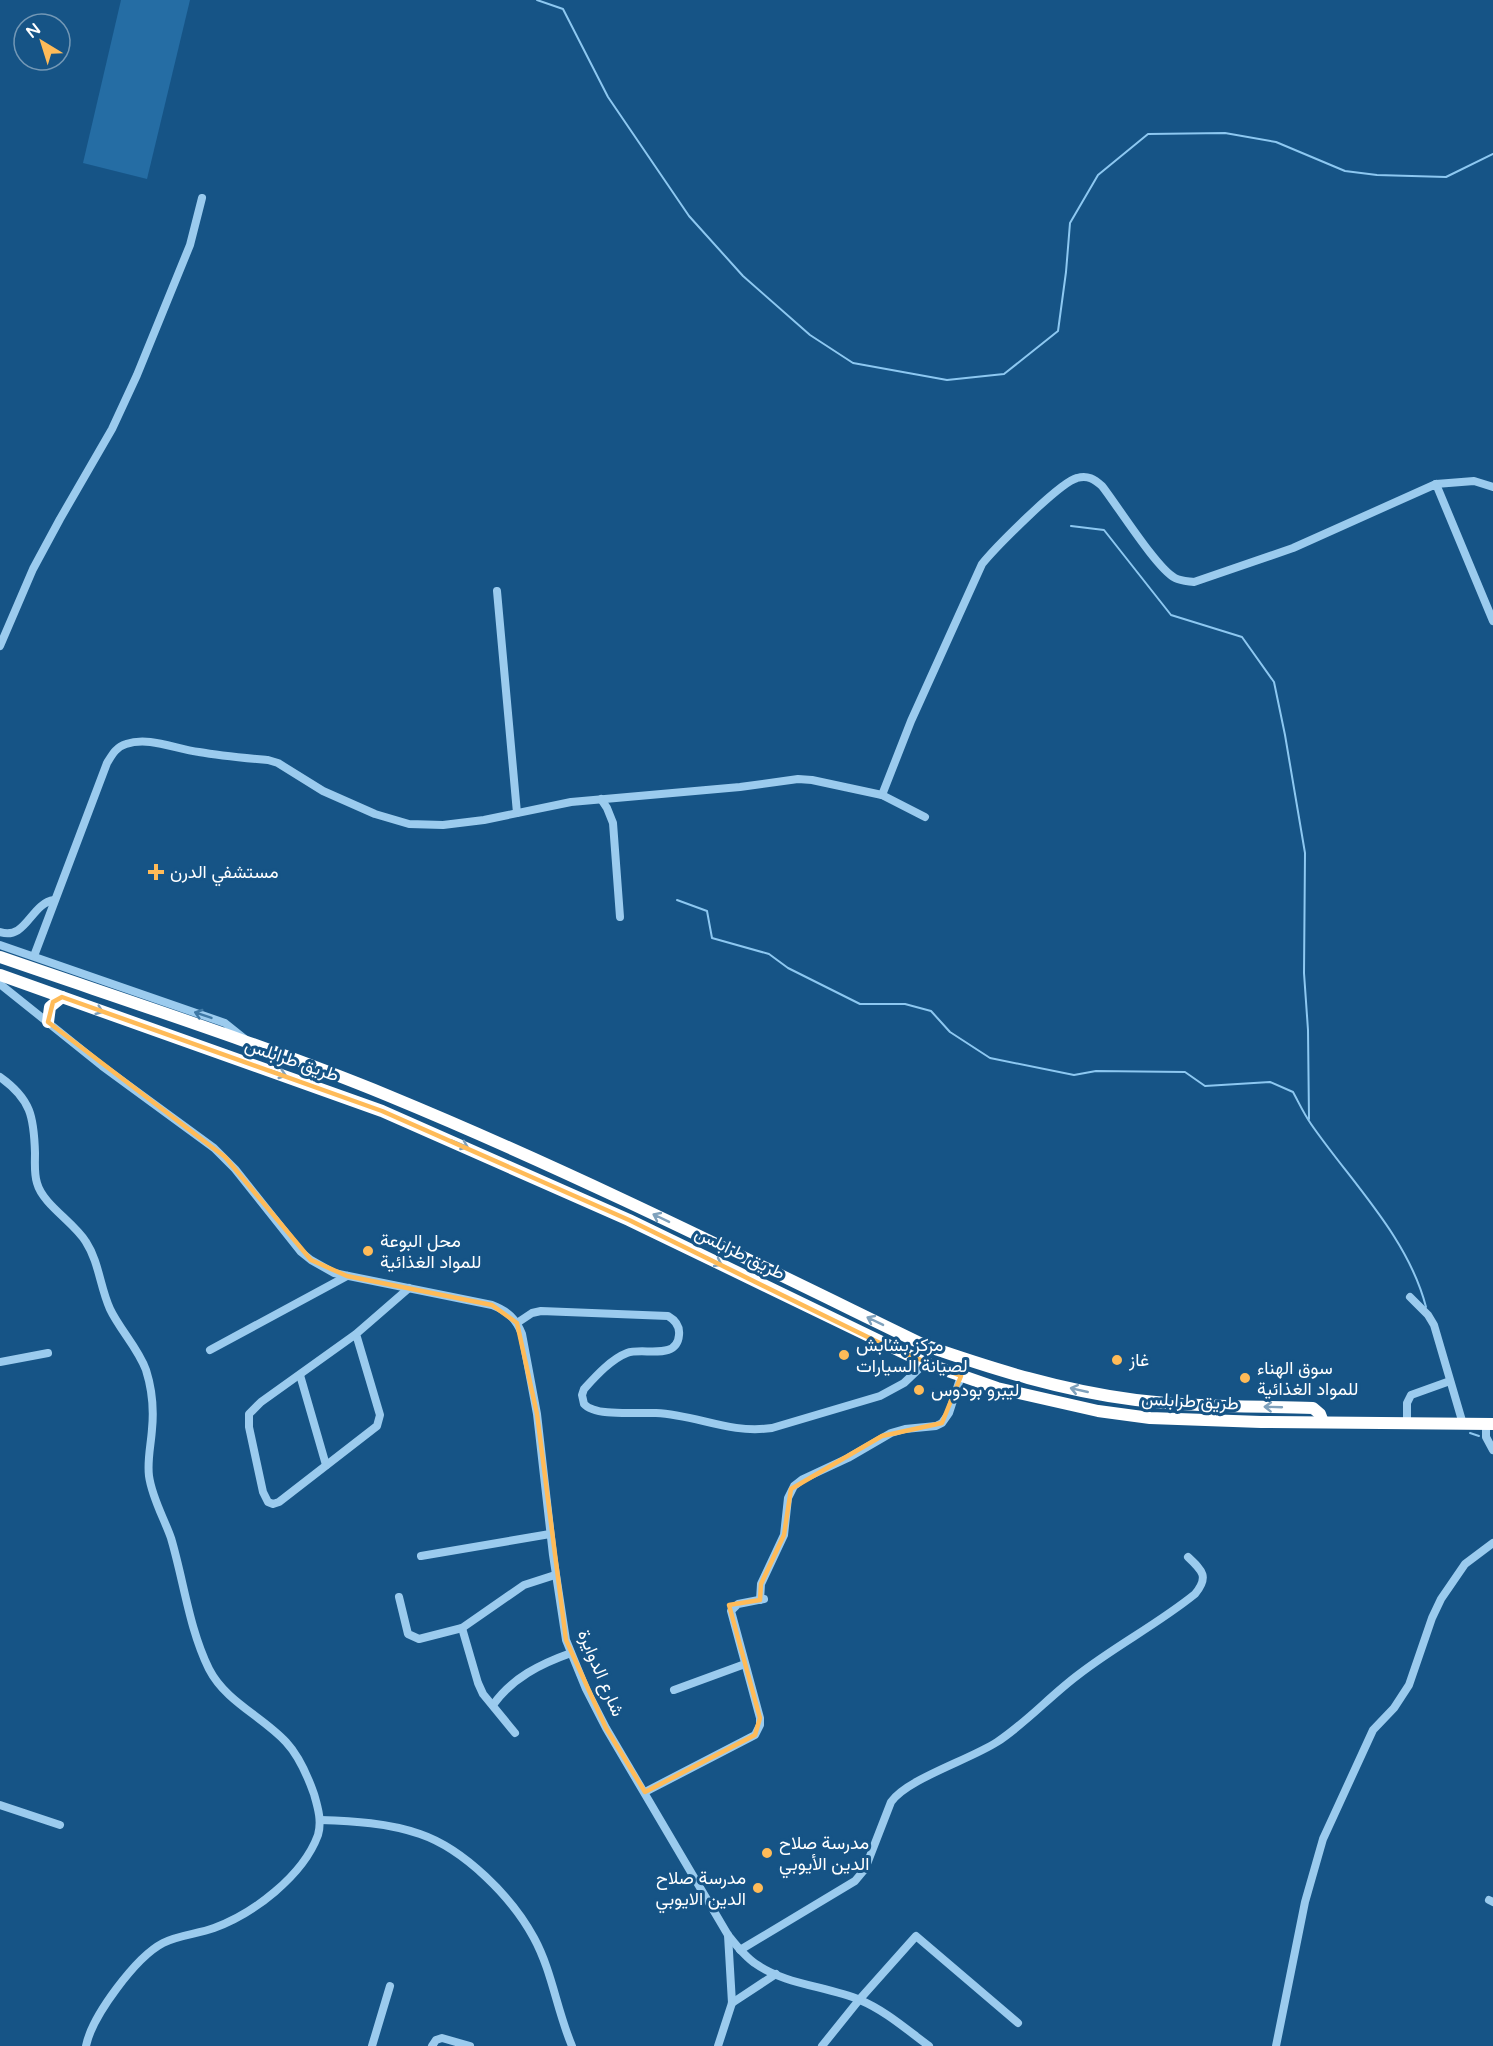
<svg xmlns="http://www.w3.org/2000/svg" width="1493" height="2046" font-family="'Varela Round',Vazirmatn,sans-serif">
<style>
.green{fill:#256da4}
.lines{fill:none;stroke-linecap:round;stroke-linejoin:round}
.stream{stroke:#8dc8f1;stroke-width:2}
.minor{stroke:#9bcbee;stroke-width:8}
.highway{stroke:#fff;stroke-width:12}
.oneway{stroke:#7fa1bc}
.oneway2{stroke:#3e78a5}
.marked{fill:none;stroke:#ffbb58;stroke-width:4.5;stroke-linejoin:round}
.poi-dot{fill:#ffbb58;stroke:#165486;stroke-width:2}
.labels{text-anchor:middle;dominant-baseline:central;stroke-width:6;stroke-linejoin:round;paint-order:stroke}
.poi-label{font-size:18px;fill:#fff;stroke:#165486;text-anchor:start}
.street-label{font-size:18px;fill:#fff;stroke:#165486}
</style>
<rect width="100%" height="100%" fill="#165486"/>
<polygon class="green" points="121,0 190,0 147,179 83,163"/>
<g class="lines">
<g class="stream">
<polyline points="537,0 563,9 608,97 689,216 743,276 810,335 853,363 947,380 1004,374 1058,331 1066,272 1070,223 1098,175 1148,134 1225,133 1276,142 1345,171 1377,175 1446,177 1493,154"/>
<polyline points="1071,526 1104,530 1171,615 1242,637 1274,682 1285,735 1305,853 1304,973 1308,1030 1309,1119"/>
<path d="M677,900L707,911L712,938L769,954L788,968L860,1004H905L931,1011L950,1032L990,1058L1074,1075L1096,1071L1185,1072L1205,1086L1270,1082L1293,1092C1299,1103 1304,1114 1311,1124C1351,1182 1408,1237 1426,1307"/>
<polyline points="1470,1433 1479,1436"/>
</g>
<g class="minor">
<polyline points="1436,484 1474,481 1493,487"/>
<polyline points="497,591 517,813"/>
<polyline points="0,646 33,569 60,519 112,429 137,375 190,245 202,198"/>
<path d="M882,795L911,721L982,564C995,548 1060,482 1077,478C1088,475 1094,479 1102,486C1117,505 1157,569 1175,578C1181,581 1187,581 1194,582L1293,548L1436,484L1493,621"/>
<polyline points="601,799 607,808 613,823 620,917"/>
<path d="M0,932C26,941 31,903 54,900"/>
<polyline points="0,945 225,1023 245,1039"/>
<path d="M34,956L107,763C112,755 116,747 126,744C149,736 175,749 199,752C221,756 245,758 268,760L278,763L323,791L375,814L409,824L443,825L484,820L571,802L740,787L798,779L812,780L882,795L925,817"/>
<path d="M0,984L102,1066L214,1148L235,1169L301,1252L311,1260L334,1273L492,1305C508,1311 516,1319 522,1334L537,1414L553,1555L566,1640L586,1689L606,1728L728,1935C736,1945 745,1957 756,1964C786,1985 827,1986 860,2000C886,2011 907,2030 929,2046"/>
<path d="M0,1077C31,1099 34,1117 35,1153C35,1163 34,1174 37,1183C43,1205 74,1222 86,1242C99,1262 100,1287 110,1309C120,1330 138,1348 146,1370C152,1389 154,1409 152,1429C151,1445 147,1460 149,1476C152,1498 164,1518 171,1538C184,1582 189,1628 209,1669C226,1702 262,1716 286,1742C299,1756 308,1777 314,1794C318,1808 322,1821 318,1835C303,1876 253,1914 214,1928C198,1934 178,1935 163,1943C136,1957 92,2016 86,2046"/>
<polyline points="1410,1297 1428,1315 1434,1325 1463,1424"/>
<path d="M517,1323L532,1313L541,1311L668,1316C675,1320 680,1326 679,1335C677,1361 643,1347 627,1353C611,1359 595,1377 584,1389L582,1395L584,1404C595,1417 639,1412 656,1413C698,1415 728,1434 772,1428L880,1396L904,1383L925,1363"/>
<polyline points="356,1334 380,1415 377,1426 279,1502 273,1504 268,1502 263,1492 249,1427 249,1414 261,1402 356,1334 409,1288"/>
<polyline points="210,1350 347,1276"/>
<polyline points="0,1362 48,1353"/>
<polyline points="300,1375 326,1465"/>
<polyline points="1407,1423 1407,1403 1411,1395 1450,1381"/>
<polyline points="1486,1424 1486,1437 1493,1450"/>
<polyline points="421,1556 550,1534"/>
<polyline points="399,1597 408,1634 419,1639 462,1628 524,1585 555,1575"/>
<polyline points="760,1600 761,1584 784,1535 788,1498 794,1486 803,1479 848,1458 891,1433 905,1429 936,1426 942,1423 949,1413 961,1376"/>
<polyline points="462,1628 478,1683 483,1694 515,1733"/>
<polyline points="674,1690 745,1664"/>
<path d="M493,1705C512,1678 540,1664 571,1653"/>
<polyline points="645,1792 755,1735 760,1725 760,1718 731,1611 738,1604 764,1599"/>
<polyline points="0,1805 60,1825"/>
<path d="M320,1820C354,1821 388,1823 420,1834C464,1849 512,1897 534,1938C552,1971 557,2011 572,2046"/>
<polyline points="1489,1900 1493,1902"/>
<path d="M740,1950L855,1881L865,1869L891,1802C907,1779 969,1760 997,1742C1026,1723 1050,1696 1078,1675C1115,1646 1158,1624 1195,1594C1209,1577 1203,1571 1188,1557"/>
<polyline points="732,2003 776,1974"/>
<polyline points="372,2046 390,1986"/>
<polyline points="432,2046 436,2040 442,2038 470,2046"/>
<polyline points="718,2046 732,2003 728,1935"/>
<polyline points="822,2046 859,2000 916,1936 1018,2023"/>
<polyline points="1276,2046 1305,1902 1323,1839 1373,1730 1394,1708 1409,1685 1432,1618 1441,1599 1465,1564 1493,1543"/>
</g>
<g class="highway">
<path d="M0,957C130,1002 262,1044 389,1096C571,1171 747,1259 924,1345C993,1369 1063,1391 1136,1400C1194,1407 1254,1406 1313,1408L1320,1414L1323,1422"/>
<polyline points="0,975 382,1111 629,1220 925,1363 997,1388 1098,1411 1150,1418 1261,1422 1493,1424"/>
<polyline points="48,1022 50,1007 62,997"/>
</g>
</g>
<defs><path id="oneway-shaft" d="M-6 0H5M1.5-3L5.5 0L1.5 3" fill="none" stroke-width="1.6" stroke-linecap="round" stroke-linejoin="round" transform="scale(1.5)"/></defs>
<g class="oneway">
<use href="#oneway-shaft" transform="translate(95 1009) rotate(20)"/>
<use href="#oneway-shaft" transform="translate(278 1073) rotate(19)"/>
<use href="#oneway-shaft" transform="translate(460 1144) rotate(23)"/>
<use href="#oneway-shaft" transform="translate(661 1218) rotate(-154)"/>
<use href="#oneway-shaft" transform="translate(714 1261) rotate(26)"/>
<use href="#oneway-shaft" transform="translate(875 1321) rotate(-154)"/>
<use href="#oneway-shaft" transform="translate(1079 1390) rotate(-167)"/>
<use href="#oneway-shaft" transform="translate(1273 1407) rotate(-178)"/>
</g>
<use class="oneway2" href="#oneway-shaft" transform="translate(203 1015) rotate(-161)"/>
<path class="marked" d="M62,997L382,1111L629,1220L884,1345L961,1376L942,1423L882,1436L791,1489L784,1535L761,1584L760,1600L729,1605L760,1718L755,1735L645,1792L606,1728L566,1640L537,1414L517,1323L492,1305L347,1276L311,1260L225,1157L48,1022L53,1002Z"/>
<g class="poi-dot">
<path d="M153 863h6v6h6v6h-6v6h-6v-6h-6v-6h6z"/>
<circle cx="368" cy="1251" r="6"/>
<circle cx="844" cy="1355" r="6"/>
<circle cx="1117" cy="1360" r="6"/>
<circle cx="1245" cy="1378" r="6"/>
<circle cx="919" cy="1390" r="6"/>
<circle cx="767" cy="1853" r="6"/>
<circle cx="758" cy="1888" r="6"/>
</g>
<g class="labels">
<g class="poi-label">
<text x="170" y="872">مستشفي الدرن</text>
<text x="380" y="1241">محل البوعة<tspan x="380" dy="21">للمواد الغذائية</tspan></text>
<text x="856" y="1345">مركز بشابش<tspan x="856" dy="21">لصيانة السيارات</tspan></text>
<text x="1129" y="1360">غاز</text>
<text x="1257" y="1368">سوق الهناء<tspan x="1257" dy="21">للمواد الغذائية</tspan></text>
<text x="931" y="1390">ليبرو بودوس</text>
<text x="779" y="1843">مدرسة صلاح<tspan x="779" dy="21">الدين الأيوبي</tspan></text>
<text x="746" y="1878" text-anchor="end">مدرسة صلاح<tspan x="746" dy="21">الدين الايوبي</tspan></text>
</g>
<g class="street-label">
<text transform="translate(292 1060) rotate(19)">طريق طرابلس</text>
<text transform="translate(740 1253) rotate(26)">طريق طرابلس</text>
<text transform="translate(1190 1401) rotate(3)">طريق طرابلس</text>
<text transform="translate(601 1673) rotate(67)">شارع الدوايرة</text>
</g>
</g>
<g transform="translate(42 42) rotate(322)"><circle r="28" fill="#165486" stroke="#7398b6" stroke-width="1.5"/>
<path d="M0-4.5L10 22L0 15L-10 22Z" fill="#ffbb58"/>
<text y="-9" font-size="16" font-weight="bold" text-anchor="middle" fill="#ffffff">N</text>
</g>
</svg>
